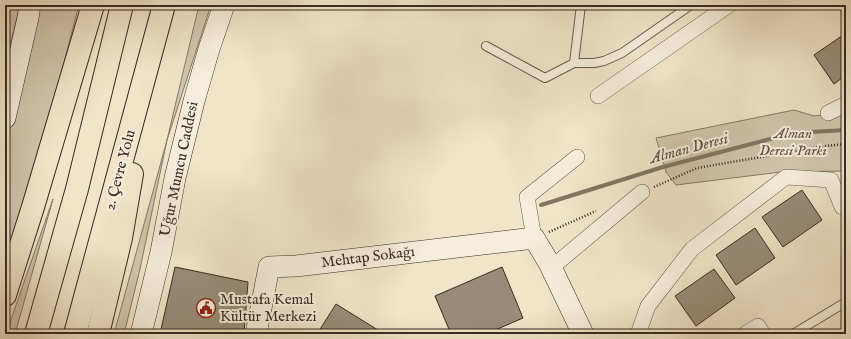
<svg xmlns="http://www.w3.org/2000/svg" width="851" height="339" font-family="'IM FELL English',serif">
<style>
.green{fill:#d1c5ad;stroke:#857868}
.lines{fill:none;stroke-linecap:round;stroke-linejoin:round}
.stream{stroke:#827564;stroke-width:4}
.building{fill:#988c79;stroke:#392b22}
.lane-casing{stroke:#675a4c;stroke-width:10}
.street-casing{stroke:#675a4c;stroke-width:16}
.secondary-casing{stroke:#392b22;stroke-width:22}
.highway-casing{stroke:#392b22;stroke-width:24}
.path{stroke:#392b22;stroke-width:2.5;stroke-dasharray:1 2;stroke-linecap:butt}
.lane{stroke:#f5eedc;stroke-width:8}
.street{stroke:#f5eedc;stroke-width:15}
.secondary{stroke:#f5eedc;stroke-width:21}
.highway{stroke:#f0e5c9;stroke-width:22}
.labels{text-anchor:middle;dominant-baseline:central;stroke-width:4;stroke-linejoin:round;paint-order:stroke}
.park-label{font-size:15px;font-style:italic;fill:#5f5245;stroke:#f5eedc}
.street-label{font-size:15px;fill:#392b22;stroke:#f5eedc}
.poi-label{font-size:15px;fill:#392b22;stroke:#f5eedc;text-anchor:start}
.water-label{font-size:16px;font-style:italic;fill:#5d5043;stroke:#f5eedc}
</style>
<rect width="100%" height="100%" fill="#f0e5c9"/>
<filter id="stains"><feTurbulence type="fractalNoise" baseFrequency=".005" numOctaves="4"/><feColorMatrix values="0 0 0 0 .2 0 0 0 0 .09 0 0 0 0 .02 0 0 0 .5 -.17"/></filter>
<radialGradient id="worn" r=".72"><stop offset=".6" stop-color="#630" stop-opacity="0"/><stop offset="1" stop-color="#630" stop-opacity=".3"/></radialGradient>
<g class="green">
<polygon points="5,5 20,5 5,65"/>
<polygon points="36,5 79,5 36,169 5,259 5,146 20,93"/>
<polygon points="199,5 211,5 167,140 140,269 124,334 114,334 167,140"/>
<polygon points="794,110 814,116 846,112 846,171 781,172 676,185 666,172 656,138"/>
<polygon points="53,199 15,334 6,334"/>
</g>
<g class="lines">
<polyline class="stream" points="541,205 663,167 793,133 846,130"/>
</g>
<g class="building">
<polygon points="846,33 846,75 834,84 814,55"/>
<polygon points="802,190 822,220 783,247 762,217"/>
<polygon points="755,228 775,258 736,285 716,255"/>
<polygon points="175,267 248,282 244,334 160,334"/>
<polygon points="502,267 523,318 486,334 451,334 435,296"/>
<polygon points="714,269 735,298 696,326 675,296"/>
<polygon points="336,304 378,330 376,334 317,334"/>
</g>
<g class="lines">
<defs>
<g id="lane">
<polyline points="486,46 545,78 574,63 581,5"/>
<polyline points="574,63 594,63 604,61 622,53 691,5"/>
<polyline points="793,334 846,302"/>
</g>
<g id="street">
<polyline points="598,96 729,5"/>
<polyline points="828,113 846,104"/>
<polyline points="534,238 527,197 577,157"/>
<polyline points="551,268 642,192"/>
<polyline points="638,334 648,306 692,249 786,177 831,180 842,207"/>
<polyline points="745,334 758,326 763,334"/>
</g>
<g id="secondary">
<polyline points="5,118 28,18 30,5"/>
<polyline points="141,334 161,252 175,178 194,101 209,49 224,5"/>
<polyline points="256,334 269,267 296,266 534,238 549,263 583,334"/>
</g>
<g id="highway">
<polyline points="5,295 33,207 93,5"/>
<polyline points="36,334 77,189 122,5"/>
<polyline points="75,334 164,5"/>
<polyline points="98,334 121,238 132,174"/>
</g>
</defs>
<use href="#lane" class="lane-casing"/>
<use href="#street" class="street-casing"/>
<use href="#secondary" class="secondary-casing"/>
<use href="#highway" class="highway-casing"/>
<g class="path">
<polyline points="654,187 697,168 825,146 846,144"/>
<polyline points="549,232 596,211"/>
</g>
<use href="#lane" class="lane"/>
<use href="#street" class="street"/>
<use href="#secondary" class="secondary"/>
<use href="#highway" class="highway"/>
</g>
<defs>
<symbol id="civic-ring" viewBox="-11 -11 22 22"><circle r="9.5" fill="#f5eedc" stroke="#8f2418" stroke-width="1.5"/><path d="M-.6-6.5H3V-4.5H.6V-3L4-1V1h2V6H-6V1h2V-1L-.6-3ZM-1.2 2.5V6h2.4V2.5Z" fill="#8f2418"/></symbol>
</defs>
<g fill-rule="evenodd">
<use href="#civic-ring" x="195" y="297" width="22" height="22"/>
</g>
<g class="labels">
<g class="park-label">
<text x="793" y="133">Alman<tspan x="793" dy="17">Deresi Parkı</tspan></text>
</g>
<g class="street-label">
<text transform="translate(179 169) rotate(-78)">Uğur Mumcu Caddesi</text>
<text transform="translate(120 170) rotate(-75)">2. Çevre Yolu</text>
<text transform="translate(368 257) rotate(-7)">Mehtap Sokağı</text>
</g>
<g class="poi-label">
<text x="220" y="299">Mustafa Kemal<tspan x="220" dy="17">Kültür Merkezi</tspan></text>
</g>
<g class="water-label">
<text transform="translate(689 149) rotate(-15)">Alman Deresi</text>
</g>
</g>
<rect width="851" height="339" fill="none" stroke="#f0e5c9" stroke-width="20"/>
<rect x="6" y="6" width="839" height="327" fill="none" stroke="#392b22" stroke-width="2"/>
<rect x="10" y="10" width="831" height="319" fill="none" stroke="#392b22"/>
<rect width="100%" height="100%" filter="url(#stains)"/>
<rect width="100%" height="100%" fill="url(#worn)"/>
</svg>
